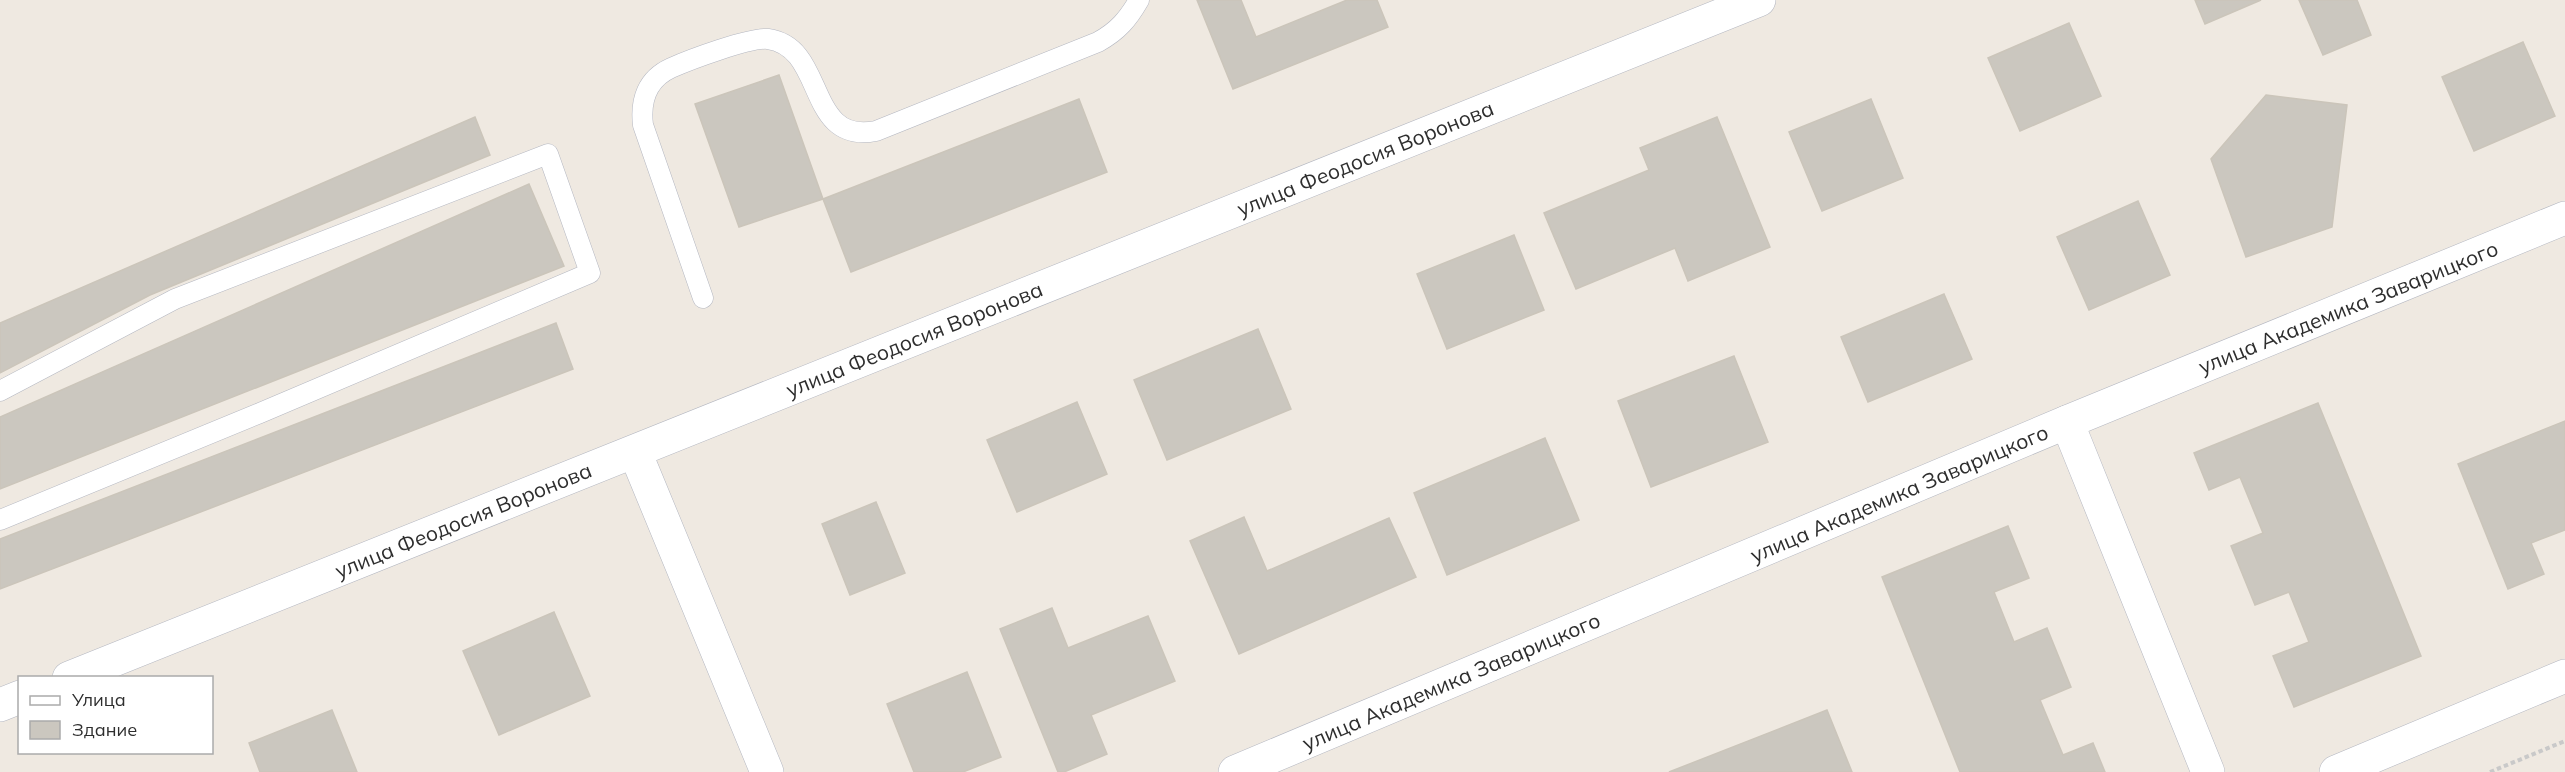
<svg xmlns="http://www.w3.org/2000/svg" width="2565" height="772" font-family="Mulish,sans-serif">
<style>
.building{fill:#cbc7bf;stroke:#cbc5ba;stroke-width:1.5}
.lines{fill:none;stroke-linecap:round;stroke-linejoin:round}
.service-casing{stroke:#b4b7c1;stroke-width:21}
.minor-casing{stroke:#b4b7c1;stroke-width:34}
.path{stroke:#c9c9c9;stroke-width:4;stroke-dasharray:4.5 3;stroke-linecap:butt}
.service{stroke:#fff;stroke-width:20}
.minor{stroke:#fff;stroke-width:33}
.labels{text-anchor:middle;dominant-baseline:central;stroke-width:4.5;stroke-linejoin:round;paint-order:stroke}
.street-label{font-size:21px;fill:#2e2e2e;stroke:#fff}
</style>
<rect width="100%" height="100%" fill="#efe9e1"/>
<g class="building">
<polygon points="1197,0 1241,0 1256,37 1347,0 1377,0 1388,27 1233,89"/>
<polygon points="2195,0 2261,0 2205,24"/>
<polygon points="2299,0 2357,0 2371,35 2323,55"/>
<polygon points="2069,23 2101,96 2020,131 1988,58"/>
<polygon points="2523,42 2555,116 2474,151 2442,77"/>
<polygon points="779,75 823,199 739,227 695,104"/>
<polygon points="2266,95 2347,105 2332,227 2246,257 2211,159"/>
<polygon points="1079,99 1107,172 851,272 823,199"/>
<polygon points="1871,99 1903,178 1822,211 1789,132"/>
<polygon points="475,117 490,155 150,295 0,373 0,323"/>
<polygon points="1717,117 1770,247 1688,281 1675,248 1576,289 1544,213 1649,170 1640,148"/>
<polygon points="529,184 564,266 0,489 0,417"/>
<polygon points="2138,201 2170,275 2089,310 2057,237"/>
<polygon points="1514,235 1544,310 1447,349 1417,274"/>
<polygon points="1944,294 1972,359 1868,402 1841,337"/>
<polygon points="556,323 573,369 0,589 0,539"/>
<polygon points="1258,329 1291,409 1167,460 1134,380"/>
<polygon points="1734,356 1768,442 1651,487 1618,401"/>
<polygon points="1077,402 1107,474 1017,512 987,440"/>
<polygon points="2318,403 2421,656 2294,707 2273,656 2309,642 2289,592 2255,605 2231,546 2263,533 2240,477 2209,490 2194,453"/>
<polygon points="2565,421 2565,530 2531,543 2544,574 2508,589 2458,464"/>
<polygon points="1545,438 1579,520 1447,575 1414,493"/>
<polygon points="876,502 905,573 850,595 822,524"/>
<polygon points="1244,517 1267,571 1389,518 1416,577 1239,654 1190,541"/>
<polygon points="2008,526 2029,578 1994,592 2014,642 2047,628 2071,687 2040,700 2063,755 2093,743 2105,772 1960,772 1882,577"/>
<polygon points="1052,608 1068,648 1148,616 1175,681 1091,715 1107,754 1064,772 1058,772 1000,629"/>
<polygon points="554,612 590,696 499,735 463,651"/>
<polygon points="967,672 1001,757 963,772 914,772 887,704"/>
<polygon points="332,710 357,772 260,772 249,743"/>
<polygon points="1827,710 1852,772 1669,772"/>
</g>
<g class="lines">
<defs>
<g id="service">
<path d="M703,298L643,125C640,100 647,79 671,68C689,60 750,37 768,39C827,47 805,145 876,131L1098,42C1118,31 1128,19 1139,0"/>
<polyline points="0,391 175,299 548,154 590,273 260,413 0,520"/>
</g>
<g id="minor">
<polyline points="2067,422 2208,772"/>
<polyline points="635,452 767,772"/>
<polyline points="69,678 1759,0"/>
<polyline points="0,705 20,697"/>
<polyline points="1235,772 2067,422 2565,218"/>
<polyline points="2336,772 2565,676"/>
</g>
</defs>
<use href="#service" class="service-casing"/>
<use href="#minor" class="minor-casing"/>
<polyline class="path" points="2490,772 2565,741"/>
<use href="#service" class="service"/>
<use href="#minor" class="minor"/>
</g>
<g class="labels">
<g class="street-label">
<text transform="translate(1365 158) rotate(-22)">улица Феодосия Воронова</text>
<text transform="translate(2348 307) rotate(-22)">улица Академика Заварицкого</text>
<text transform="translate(914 339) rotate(-22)">улица Феодосия Воронова</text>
<text transform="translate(1899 493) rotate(-23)">улица Академика Заварицкого</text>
<text transform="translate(463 520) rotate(-22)">улица Феодосия Воронова</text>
<text transform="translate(1451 681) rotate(-23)">улица Академика Заварицкого</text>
</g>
</g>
<rect x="18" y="676" width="195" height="78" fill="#ffffff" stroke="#ababab" stroke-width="1.5"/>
<rect x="30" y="696" width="30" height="9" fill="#ffffff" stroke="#ababab" stroke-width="1.5"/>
<text x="72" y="706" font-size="18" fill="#2e2e2e">Улица</text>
<rect x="30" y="721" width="30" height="18" fill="#cbc7bf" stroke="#ababab" stroke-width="1.5"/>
<text x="72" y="736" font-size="18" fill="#2e2e2e">Здание</text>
</svg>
